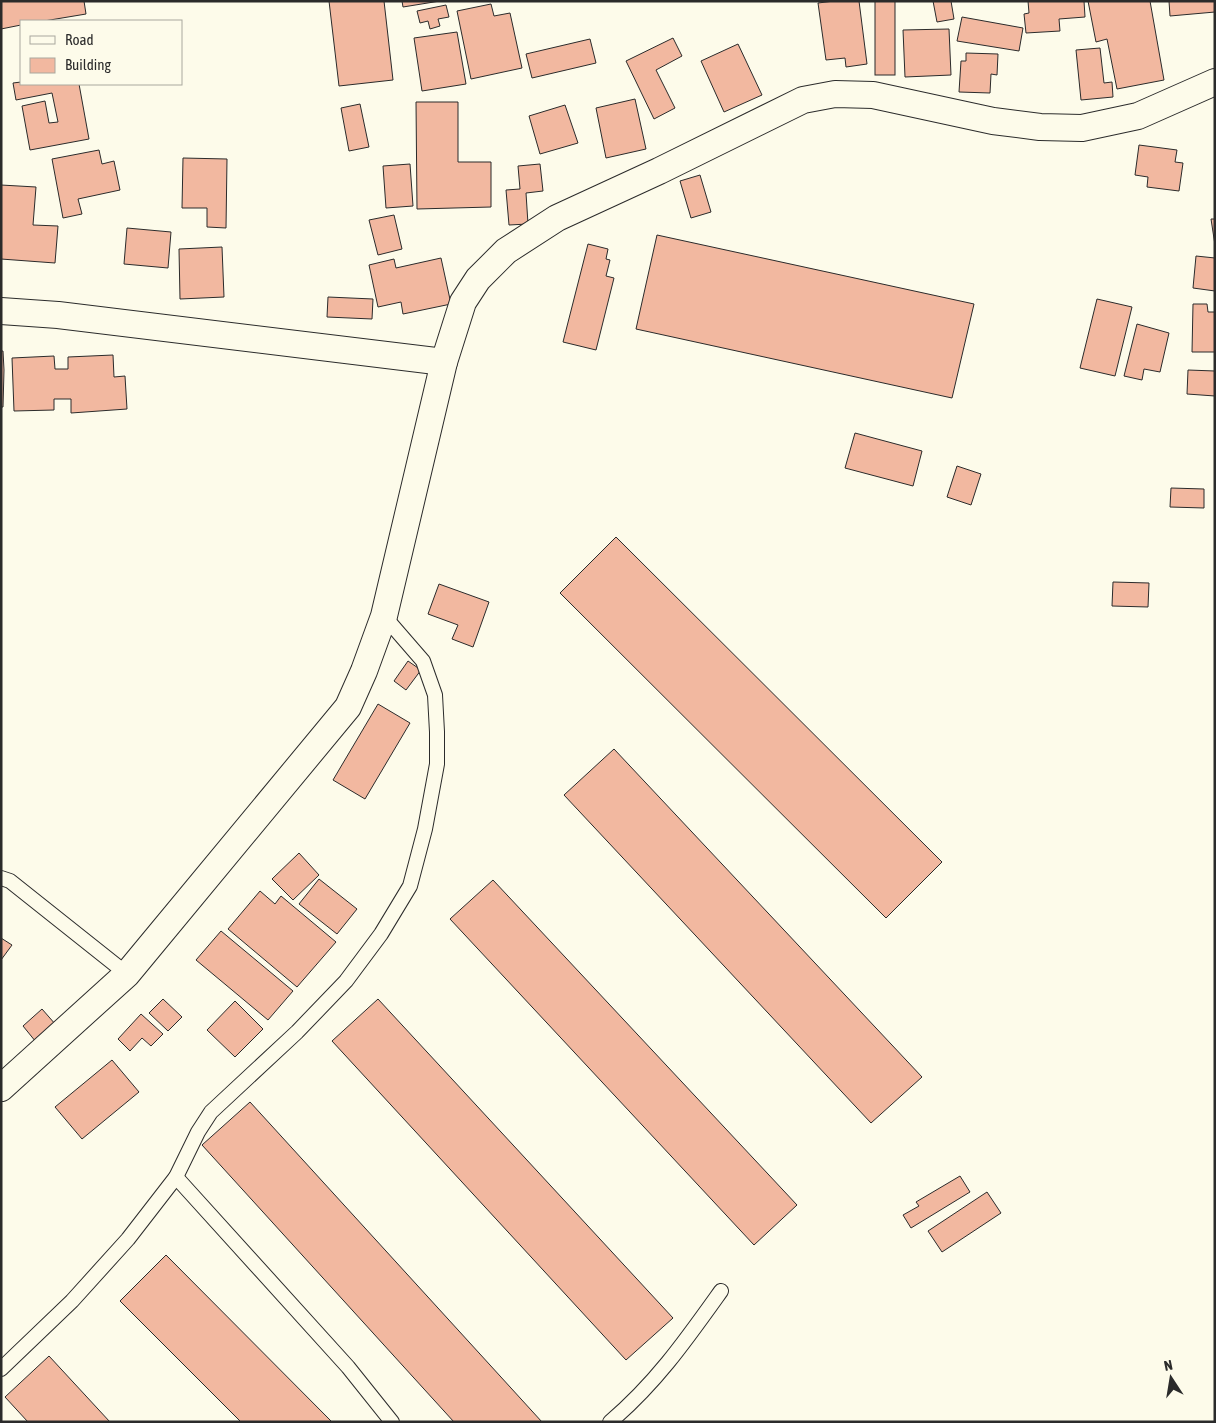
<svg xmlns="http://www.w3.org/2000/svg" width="1216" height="1423" font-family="'Asap Condensed',sans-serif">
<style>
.building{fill:#f2b8a0;stroke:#2b2b2b}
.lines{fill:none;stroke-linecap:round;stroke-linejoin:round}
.service-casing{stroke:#2b2b2b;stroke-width:16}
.minor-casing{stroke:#2b2b2b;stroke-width:28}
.service{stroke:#fdfbea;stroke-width:14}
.minor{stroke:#fdfbea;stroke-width:26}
</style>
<rect width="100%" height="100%" fill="#fdfbea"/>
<g class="building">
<polygon points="1,1 84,1 86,14 44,21 21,21 21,25 1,29"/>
<polygon points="329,1 384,1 393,80 339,86"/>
<polygon points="402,1 440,1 403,7"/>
<polygon points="834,1 859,1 867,64 846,67 845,58 826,60 818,3"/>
<rect x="875" y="1" width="20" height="74"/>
<polygon points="933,1 951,1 954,19 937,22"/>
<polygon points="1028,1 1084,1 1085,17 1059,19 1060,31 1026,33 1024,14 1029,13"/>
<polygon points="1088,1 1150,1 1164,80 1117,89 1107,39 1096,42"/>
<polygon points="1169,1 1215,1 1215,12 1170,16"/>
<polygon points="491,4 494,16 510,13 522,68 471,79 457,11"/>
<polygon points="446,5 449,17 438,19 440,26 430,29 428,21 420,23 417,11"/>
<polygon points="962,17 1023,28 1019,51 957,41"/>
<polygon points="949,29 951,75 905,77 903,30"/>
<polygon points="457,32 466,84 422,91 414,38"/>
<polygon points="673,38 682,56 656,70 675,108 654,119 626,61"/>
<polygon points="590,39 596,63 532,78 526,54"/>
<polygon points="738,44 762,95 724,112 701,61"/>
<polygon points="1100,48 1104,83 1112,82 1113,97 1081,100 1076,50"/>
<polygon points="966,53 998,54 997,75 991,74 990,93 959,92 961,61 966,61"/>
<polygon points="21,82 21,84 79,84 89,139 30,150 22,106 45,101 49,123 58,122 52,93 16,100 13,83"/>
<polygon points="635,99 646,149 606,158 596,108"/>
<polygon points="416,102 458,102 458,162 491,162 491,207 417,209"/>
<polygon points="360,104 369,147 349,151 341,108"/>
<polygon points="565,105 578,143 540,154 529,116"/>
<polygon points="1139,145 1177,150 1175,162 1183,163 1179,191 1147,187 1148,177 1135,175"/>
<polygon points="99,150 102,164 114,161 120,190 78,199 82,214 63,218 52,159"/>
<polygon points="183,158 227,159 226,228 207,227 207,208 182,208"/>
<polygon points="410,164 413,206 386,208 383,166"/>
<polygon points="540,164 543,191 526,193 528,224 509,225 506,190 520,189 518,166"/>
<polygon points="700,175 711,212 691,218 680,181"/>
<polygon points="1,185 36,187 33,225 58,226 55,263 1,259"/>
<polygon points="394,215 402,249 378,255 369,220"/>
<polygon points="1211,219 1215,219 1215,245"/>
<polygon points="127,228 171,232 168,268 124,264"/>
<polygon points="657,235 974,304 952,398 636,329"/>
<polygon points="588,244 608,249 606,259 610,260 606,276 614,278 596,350 563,342"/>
<polygon points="222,247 224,297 180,299 179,249"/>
<polygon points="1196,256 1215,258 1215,291 1193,288"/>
<polygon points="441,258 451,304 403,314 401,302 378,307 369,265 394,259 396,268"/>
<polygon points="328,297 373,299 372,319 327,317"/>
<polygon points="1097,299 1132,307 1115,376 1080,368"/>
<polygon points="1193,304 1207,304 1208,312 1215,312 1215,352 1192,352"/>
<polygon points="1137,324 1169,333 1160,372 1144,369 1142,380 1124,376"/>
<polygon points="1,351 3,351 4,370 3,407 1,407"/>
<polygon points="113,355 114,377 125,376 127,409 71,413 71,399 54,399 54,410 14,411 12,358 54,356 55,369 68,369 68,357"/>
<polygon points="1188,370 1215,371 1215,396 1187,394"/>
<polygon points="855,433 922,451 913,486 845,468"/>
<polygon points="957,466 981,474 971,505 947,497"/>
<polygon points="1171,488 1204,489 1204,508 1170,507"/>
<polygon points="616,537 942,862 886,918 560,593"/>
<polygon points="1113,582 1149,583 1148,607 1112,606"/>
<polygon points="439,584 489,602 473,647 452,639 458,625 428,614"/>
<polygon points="408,661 421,670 406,690 394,681"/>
<polygon points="378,704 410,723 365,799 333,780"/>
<polygon points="614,749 922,1077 871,1123 564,795"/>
<polygon points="299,853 319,875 293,900 272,879"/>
<polygon points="319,879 357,909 337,934 299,904"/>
<polygon points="493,880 797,1205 754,1245 450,919"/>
<polygon points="260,891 275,904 281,896 336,942 297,987 228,929"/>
<polygon points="221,931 293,991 268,1020 196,960"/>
<polygon points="1,938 12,945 1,960"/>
<polygon points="163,999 182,1017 168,1031 149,1013"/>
<polygon points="378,999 673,1318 626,1360 332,1041"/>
<polygon points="235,1001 263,1029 235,1057 207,1030"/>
<polygon points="42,1009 56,1025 36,1042 23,1026"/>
<polygon points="141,1014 163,1034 151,1046 142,1038 130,1051 118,1039"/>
<polygon points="112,1060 139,1092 82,1139 55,1107"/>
<polygon points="250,1102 542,1422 454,1422 202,1145"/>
<polygon points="960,1176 970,1192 911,1228 903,1215 919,1206 916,1202"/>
<polygon points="987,1192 1001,1213 942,1252 928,1231"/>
<polygon points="166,1255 332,1422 241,1422 120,1301"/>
<polygon points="49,1356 110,1422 28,1422 5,1397"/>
</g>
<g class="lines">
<defs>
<g id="service">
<polyline points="1,878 10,881 127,974"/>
<polyline points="176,1177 348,1367 392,1422"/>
<polyline points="1,1369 72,1301 128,1239 176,1177 198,1132 211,1112 297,1032 346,981 381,934 410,886 425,829 437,764 437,732 435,695 423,661 384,616"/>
<path d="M610,1422C656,1383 686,1340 721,1291"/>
</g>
<g id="minor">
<polyline points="1,311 58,315 444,362"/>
<polyline points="1,1088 127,974 348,707 364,671 384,616 444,362 463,302 478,279 506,251 557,218 659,171 803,100 835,94 873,95 993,121 1040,127 1082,128 1138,116 1215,82"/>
</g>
</defs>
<use href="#service" class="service-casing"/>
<use href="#minor" class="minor-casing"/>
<use href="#service" class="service"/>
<use href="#minor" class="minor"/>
</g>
<rect width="1216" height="1423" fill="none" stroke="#2b2b2b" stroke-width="5"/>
<rect x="20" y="20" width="162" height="65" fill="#fdfbea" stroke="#a9a89e"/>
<rect x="30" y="36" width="25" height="8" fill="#fdfbea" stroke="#a9a89e"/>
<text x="65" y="45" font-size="15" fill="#2b2b2b">Road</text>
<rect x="30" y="58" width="25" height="15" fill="#f2b8a0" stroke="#a9a89e"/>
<text x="65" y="70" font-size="15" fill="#2b2b2b">Building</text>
<g transform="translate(1171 1378) rotate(348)" stroke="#fdfbea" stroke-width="4" paint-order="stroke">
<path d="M0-4L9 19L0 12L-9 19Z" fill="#2b2b2b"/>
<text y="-8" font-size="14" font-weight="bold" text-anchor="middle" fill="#2b2b2b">N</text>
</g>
</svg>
